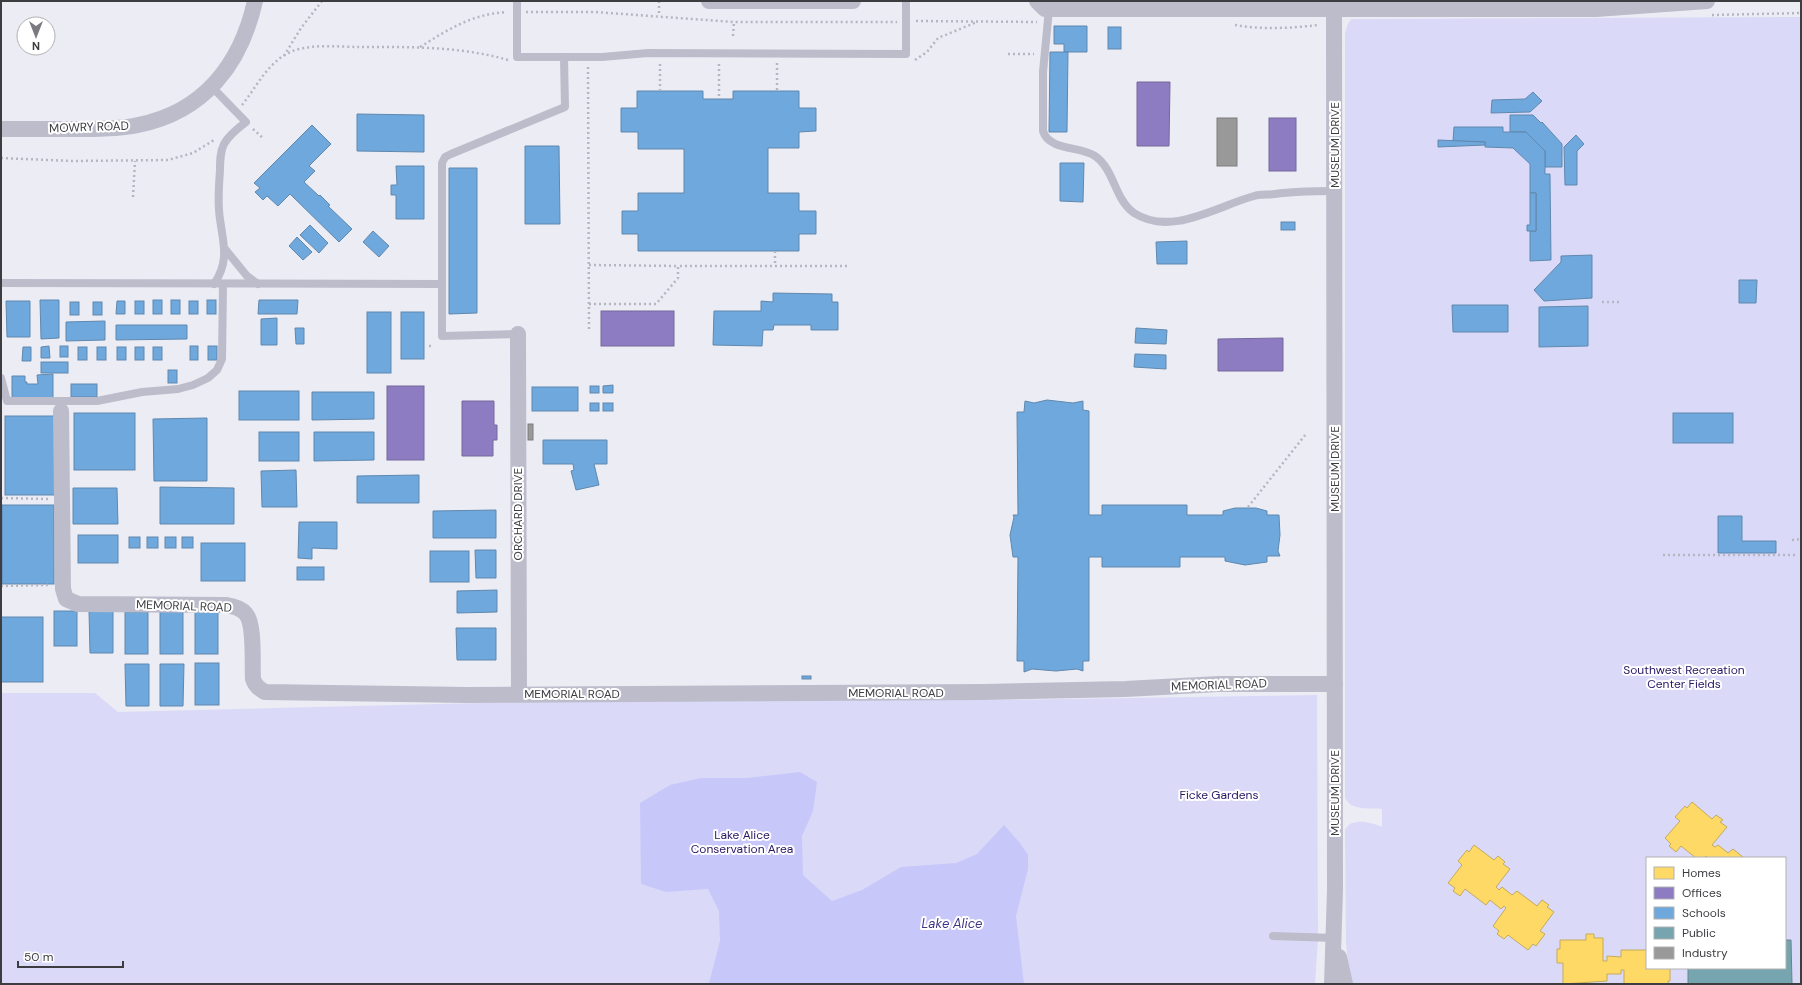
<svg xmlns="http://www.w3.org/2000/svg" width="1802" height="985" font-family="'DM Sans',sans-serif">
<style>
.green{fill:#dadaf8;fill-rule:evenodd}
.water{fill:#c8c7fa}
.homes{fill:#ffd966;stroke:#c4aa5b}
.offices{fill:#8e7cc3;stroke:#75699c}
.schools{fill:#6fa8dc;stroke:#6088ae}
.public{fill:#76a5af;stroke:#65868e}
.industry{fill:#999;stroke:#7d7d7f}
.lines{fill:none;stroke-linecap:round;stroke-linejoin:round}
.path{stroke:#b6b6c2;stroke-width:2.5;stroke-dasharray:2 3;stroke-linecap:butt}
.lane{stroke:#bcbccb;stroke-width:8}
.street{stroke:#bcbccb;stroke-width:16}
.labels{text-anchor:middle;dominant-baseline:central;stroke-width:4;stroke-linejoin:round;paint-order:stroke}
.street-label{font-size:12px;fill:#3c3c41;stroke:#fff}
.park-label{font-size:12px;fill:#281764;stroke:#fff}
.water-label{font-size:13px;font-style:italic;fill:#403684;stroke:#fff}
</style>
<rect width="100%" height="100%" fill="#ececf4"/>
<g class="green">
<path d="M1801,17V984H1350L1346,943L1345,830C1350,817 1372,822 1382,827V809C1371,808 1349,811 1345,797V34L1347,26L1351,19ZM1647,858H1785V968H1647Z"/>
<polygon points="1,693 95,693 118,712 516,702 740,700 1000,700 1317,695 1318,939 1315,984 1,984"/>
</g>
<polygon class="water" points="800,772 817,782 813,811 802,836 803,875 832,901 862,890 901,867 956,863 977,854 1004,825 1020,843 1028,855 1028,869 1016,916 1024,984 709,983 720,941 719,911 708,889 666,892 641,884 640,803 670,785 701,778 746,778"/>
<g class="homes">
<polygon points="1692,802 1712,819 1716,815 1723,820 1720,822 1727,827 1712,845 1715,847 1718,845 1728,853 1733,849 1744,858 1707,858 1706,856 1705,858 1696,858 1681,846 1676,852 1669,846 1671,844 1665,838 1680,821 1675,817 1685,806 1687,808"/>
<polygon points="1474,845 1494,860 1498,856 1505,862 1503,864 1510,869 1496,887 1499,890 1502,887 1512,895 1517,891 1537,906 1542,900 1549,905 1547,907 1554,912 1540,931 1545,934 1536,946 1533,944 1528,950 1508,935 1504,939 1497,934 1499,931 1493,926 1506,908 1504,906 1501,909 1490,900 1486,905 1465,889 1460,896 1453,891 1455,888 1448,883 1462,865 1458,861 1467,850 1469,852"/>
<polygon points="1586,934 1594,934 1594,938 1603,938 1603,961 1607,961 1607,956 1621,957 1621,950 1647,950 1647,968 1670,968 1670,981 1668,981 1668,984 1624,984 1624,970 1621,970 1621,974 1607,974 1607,981 1563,984 1563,963 1557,963 1557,949 1560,949 1560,940 1586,940"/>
</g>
<g class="offices">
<polygon points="1137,82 1170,82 1169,146 1137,146"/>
<rect x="1269" y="118" width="27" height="53"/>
<rect x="601" y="311" width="73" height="35"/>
<polygon points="1283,338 1283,371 1218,371 1218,339"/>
<rect x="387" y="386" width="37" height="74"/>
<polygon points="462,401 494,401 494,425 497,425 497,440 493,440 493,456 462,456"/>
</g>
<g class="schools">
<polygon points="1054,26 1087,26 1087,52 1064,52 1064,44 1054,44"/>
<rect x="1108" y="27" width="13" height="22"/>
<polygon points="1050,52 1068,52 1067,132 1049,132"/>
<polygon points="637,91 703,91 703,99 733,99 733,91 799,91 799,108 816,108 816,131 799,132 799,148 768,148 768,193 799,193 799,211 816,211 816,234 799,234 799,251 638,251 638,234 622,234 622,211 638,211 638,193 684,193 684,149 638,149 638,132 621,132 621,108 637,108"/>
<polygon points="1533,92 1542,101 1530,112 1491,113 1492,100 1525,99"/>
<polygon points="357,114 424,115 424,152 357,151"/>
<polygon points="1510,115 1533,115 1541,123 1542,122 1562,144 1562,167 1545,167 1545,151 1526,132 1510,132"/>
<polygon points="312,125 331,144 309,166 315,171 304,182 319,196 320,195 330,205 328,206 352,229 339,242 290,194 278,206 267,196 263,200 255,192 260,188 254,183"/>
<polygon points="1454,127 1503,127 1503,132 1526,132 1545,151 1545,174 1550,174 1551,260 1530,261 1530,231 1536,231 1536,193 1530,193 1530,164 1513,148 1485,147 1485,142 1453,141"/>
<polygon points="1576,135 1584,144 1577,151 1577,185 1565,185 1564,147"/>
<polygon points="1438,140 1485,142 1485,145 1438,147"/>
<polygon points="525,146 559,146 560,224 525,224"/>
<polygon points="1060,163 1084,163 1083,202 1060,201"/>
<polygon points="396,166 424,166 424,219 396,219 396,195 391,195 391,185 397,185"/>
<polygon points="449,168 477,168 477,313 449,314"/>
<polygon points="1530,193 1536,193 1536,231 1527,231 1527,225 1530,225"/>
<rect x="1281" y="222" width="14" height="8"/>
<polygon points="310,225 328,243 319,253 300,235"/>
<polygon points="373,231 389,246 379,257 363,242"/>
<polygon points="297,237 312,252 303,260 289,246"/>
<polygon points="1187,241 1187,264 1157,264 1156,242"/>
<polygon points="1592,255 1592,298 1544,301 1534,290 1561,262 1561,256"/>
<polygon points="1739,280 1757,280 1756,303 1739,303"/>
<polygon points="773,293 832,294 832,302 838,302 838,330 811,330 811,325 774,325 773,330 763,330 762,346 713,345 714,311 761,311 761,301 773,302"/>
<polygon points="40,300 59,300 59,338 41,339"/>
<rect x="153" y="300" width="9" height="14"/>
<rect x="171" y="300" width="9" height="14"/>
<rect x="207" y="300" width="9" height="14"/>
<polygon points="259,300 298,300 297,314 258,314"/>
<polygon points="6,301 30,301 30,337 7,337"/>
<polygon points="117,301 125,301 125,314 116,314"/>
<rect x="135" y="301" width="9" height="13"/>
<rect x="189" y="301" width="9" height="13"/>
<rect x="70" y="302" width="9" height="13"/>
<rect x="93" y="302" width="9" height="13"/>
<polygon points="1452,305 1508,305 1508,332 1453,332"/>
<polygon points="1588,306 1588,346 1539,347 1539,307"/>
<rect x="367" y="312" width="24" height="61"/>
<rect x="401" y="312" width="23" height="47"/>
<polygon points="277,318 277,345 261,345 261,319"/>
<polygon points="105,321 105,340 66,341 66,322"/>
<polygon points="116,325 187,325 187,339 116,340"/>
<polygon points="295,328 304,328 304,344 296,344"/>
<polygon points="1136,328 1167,330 1166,344 1135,343"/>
<polygon points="49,346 50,358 41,358 41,347"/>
<rect x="60" y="346" width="8" height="11"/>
<rect x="190" y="346" width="8" height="14"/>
<rect x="208" y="346" width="9" height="14"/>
<polygon points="23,347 31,347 31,361 22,361"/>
<rect x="78" y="347" width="9" height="13"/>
<rect x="97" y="347" width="9" height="13"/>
<rect x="117" y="347" width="9" height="13"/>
<rect x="135" y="347" width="9" height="13"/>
<rect x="153" y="347" width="9" height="13"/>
<polygon points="1135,354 1166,355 1166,369 1134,367"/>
<rect x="41" y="362" width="27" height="11"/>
<rect x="168" y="370" width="9" height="13"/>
<polygon points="53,374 53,398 12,398 12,376 25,376 25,382 27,382 27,384 38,384 37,375"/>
<rect x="71" y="384" width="26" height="13"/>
<polygon points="613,385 613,393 603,393 603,386"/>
<rect x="590" y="386" width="9" height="7"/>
<rect x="532" y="387" width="46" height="24"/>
<rect x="239" y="391" width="60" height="29"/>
<polygon points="312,392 374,392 374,419 312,420"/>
<polygon points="1047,400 1073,403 1083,401 1083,410 1089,411 1089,515 1102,515 1102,505 1187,505 1187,515 1223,515 1223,511 1235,508 1256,508 1267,511 1267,515 1279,515 1280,535 1278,551 1280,556 1267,556 1267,562 1245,565 1225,561 1225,557 1180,557 1180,567 1102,567 1102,557 1089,557 1089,661 1083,661 1083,671 1077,669 1056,671 1032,669 1024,672 1024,661 1017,661 1018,557 1013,557 1010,535 1014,517 1013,515 1018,515 1017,412 1024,412 1025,401 1034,403"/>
<rect x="590" y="403" width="9" height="8"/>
<rect x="603" y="403" width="10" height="8"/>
<rect x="74" y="413" width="61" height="57"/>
<rect x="1673" y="413" width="60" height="30"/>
<rect x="5" y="416" width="52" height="79"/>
<polygon points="207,418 207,481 154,481 153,419"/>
<rect x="259" y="432" width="40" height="29"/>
<polygon points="314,432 374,432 374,460 314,461"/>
<polygon points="543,440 607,440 607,464 594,464 599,485 576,490 571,471 574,470 573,464 543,464"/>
<polygon points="296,470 297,507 262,507 261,471"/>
<polygon points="419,475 419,503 357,503 357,476"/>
<polygon points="160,487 234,488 234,524 160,524"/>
<polygon points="73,488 117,488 118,524 73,524"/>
<rect x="2" y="505" width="52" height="79"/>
<polygon points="496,510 496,538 433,538 433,511"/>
<polygon points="1718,516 1742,516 1742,541 1776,541 1776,553 1718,553"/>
<polygon points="299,522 337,522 337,549 312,548 312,559 298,558"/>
<rect x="78" y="535" width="40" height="28"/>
<rect x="129" y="537" width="11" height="11"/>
<rect x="147" y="537" width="11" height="11"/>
<rect x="165" y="537" width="11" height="11"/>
<rect x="182" y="537" width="11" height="11"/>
<rect x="201" y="543" width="44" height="38"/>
<polygon points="475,550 496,550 496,578 476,578"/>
<rect x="430" y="551" width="39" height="31"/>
<rect x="297" y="567" width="27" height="13"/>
<polygon points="497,590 497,612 457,613 457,591"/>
<rect x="54" y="611" width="23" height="35"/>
<polygon points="89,611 113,611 113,653 90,653"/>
<rect x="125" y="612" width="23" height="42"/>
<rect x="160" y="612" width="23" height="42"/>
<rect x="195" y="612" width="23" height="42"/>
<rect x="1" y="617" width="42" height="65"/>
<polygon points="456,628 496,628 496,660 457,660"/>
<rect x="195" y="663" width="24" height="42"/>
<polygon points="125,664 149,664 149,706 126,706"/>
<polygon points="160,664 184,664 183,706 160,706"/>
<rect x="802" y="676" width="9" height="3"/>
</g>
<polygon class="public" points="1785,940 1791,940 1792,984 1688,984 1688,968 1785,968"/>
<g class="industry">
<rect x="1217" y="118" width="20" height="48"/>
<rect x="528" y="424" width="5" height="16"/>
</g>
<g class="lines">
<g class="path">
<polyline points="659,1 659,16"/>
<polyline points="526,12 595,12 734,22 897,22"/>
<polyline points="1712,15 1801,13"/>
<polyline points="916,21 1037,22"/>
<path d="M1235,25C1262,30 1292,28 1318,25"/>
<polyline points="733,36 734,22"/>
<path d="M420,47C449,29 472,14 507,12"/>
<polyline points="1008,54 1034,54"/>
<polyline points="284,56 301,28 322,1"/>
<polyline points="915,60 927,52 938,38 977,22"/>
<polyline points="777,63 777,91"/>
<polyline points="719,64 719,99"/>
<polyline points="588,67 589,331"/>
<polyline points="660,91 660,64"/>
<path d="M242,105C255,89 265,68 283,56C304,42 336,47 360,47C409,47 460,46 508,60"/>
<polyline points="253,129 264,139"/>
<polyline points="1,158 72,161 168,160 193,153 214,140"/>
<polyline points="133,197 135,161"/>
<polyline points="775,251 775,266 847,266"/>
<polyline points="589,265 678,266"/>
<polyline points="1602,302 1621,302"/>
<polyline points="589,304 656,304 678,278 678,266 775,266"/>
<polyline points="429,346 433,346"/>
<polyline points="1,498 48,499"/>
<polyline points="1248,507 1306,434"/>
<polyline points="1792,540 1801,539"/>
<polyline points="1663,555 1795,555"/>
<polyline points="1,586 48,585"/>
</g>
<g class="lane">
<polyline points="517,1 517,57 602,57 648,53 906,54 906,1"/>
<path d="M1049,9L1043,72V131C1049,151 1081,146 1095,156C1115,170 1114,199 1134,213C1171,237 1217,206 1254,196C1260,194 1268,195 1275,194C1295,191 1315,191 1335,191"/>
<path d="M212,87L246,122C238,128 229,135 224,144C220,152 220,161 220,170C219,184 218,197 219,210C221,238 232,258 214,284"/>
<polyline points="225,249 247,276 258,284"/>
<polyline points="1,283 442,284"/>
<polyline points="518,334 442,336 442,163 445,157 451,154 565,107 564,57"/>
<polyline points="1,378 7,401 97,401 142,392 178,389 193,385 208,378 217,370 222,359 223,284"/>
<polyline points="1273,936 1335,938"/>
</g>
<g class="street">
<polyline points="709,1 853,1"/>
<polyline points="1037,1 1045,9 1596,9 1707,1"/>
<path d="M1,129C28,129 56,129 83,129C101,129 120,129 138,125C204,112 241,64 255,1"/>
<polyline points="518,334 519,694"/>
<path d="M61,411L63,589L66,599L78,604L226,605C233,606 241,608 246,614C255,625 252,664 253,679C255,686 259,689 265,692L468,695L984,692L1125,689L1219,684H1335"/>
<polyline points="1339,957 1345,984"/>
<polyline points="1332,984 1335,890 1334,1"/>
</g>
</g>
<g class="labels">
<g class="street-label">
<text transform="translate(89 127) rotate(-2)">MOWRY ROAD</text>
<text transform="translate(1335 145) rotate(-90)">MUSEUM DRIVE</text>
<text transform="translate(1335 469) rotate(-90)">MUSEUM DRIVE</text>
<text transform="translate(518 514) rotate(-90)">ORCHARD DRIVE</text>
<text transform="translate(184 606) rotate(2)">MEMORIAL ROAD</text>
<text transform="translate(1219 685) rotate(-2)">MEMORIAL ROAD</text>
<text x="896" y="693">MEMORIAL ROAD</text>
<text x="572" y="694">MEMORIAL ROAD</text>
<text transform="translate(1335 793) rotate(-90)">MUSEUM DRIVE</text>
</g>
<g class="park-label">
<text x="1684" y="670">Southwest Recreation<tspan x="1684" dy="14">Center Fields</tspan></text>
<text x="1219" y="795">Ficke Gardens</text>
<text x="742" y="835">Lake Alice<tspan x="742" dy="14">Conservation Area</tspan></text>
</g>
<g class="water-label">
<text x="952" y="923">Lake Alice</text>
</g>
</g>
<rect width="1802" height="985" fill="none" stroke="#3c3c41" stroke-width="4"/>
<rect x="1646" y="857" width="140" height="112" fill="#ffffff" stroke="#b1b1b3"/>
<rect x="1654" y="867" width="20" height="12" fill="#ffd966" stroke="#b1b1b3"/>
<text x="1682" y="877" font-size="12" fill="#3c3c41">Homes</text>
<rect x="1654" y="887" width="20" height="12" fill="#8e7cc3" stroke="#b1b1b3"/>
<text x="1682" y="897" font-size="12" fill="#3c3c41">Offices</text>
<rect x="1654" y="907" width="20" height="12" fill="#6fa8dc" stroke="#b1b1b3"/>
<text x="1682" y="917" font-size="12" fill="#3c3c41">Schools</text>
<rect x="1654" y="927" width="20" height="12" fill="#76a5af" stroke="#b1b1b3"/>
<text x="1682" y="937" font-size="12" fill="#3c3c41">Public</text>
<rect x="1654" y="947" width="20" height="12" fill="#999999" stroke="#b1b1b3"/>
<text x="1682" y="957" font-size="12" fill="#3c3c41">Industry</text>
<g transform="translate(36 36) rotate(180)"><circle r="19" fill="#ffffff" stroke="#b1b1b3"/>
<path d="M0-3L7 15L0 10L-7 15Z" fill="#7a7a80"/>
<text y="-6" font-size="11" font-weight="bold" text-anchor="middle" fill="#3c3c41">N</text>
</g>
<path d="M18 961v6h105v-6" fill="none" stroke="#3c3c41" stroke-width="2"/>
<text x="24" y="961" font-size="12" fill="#3c3c41" stroke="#ffffff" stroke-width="3" paint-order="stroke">50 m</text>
</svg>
